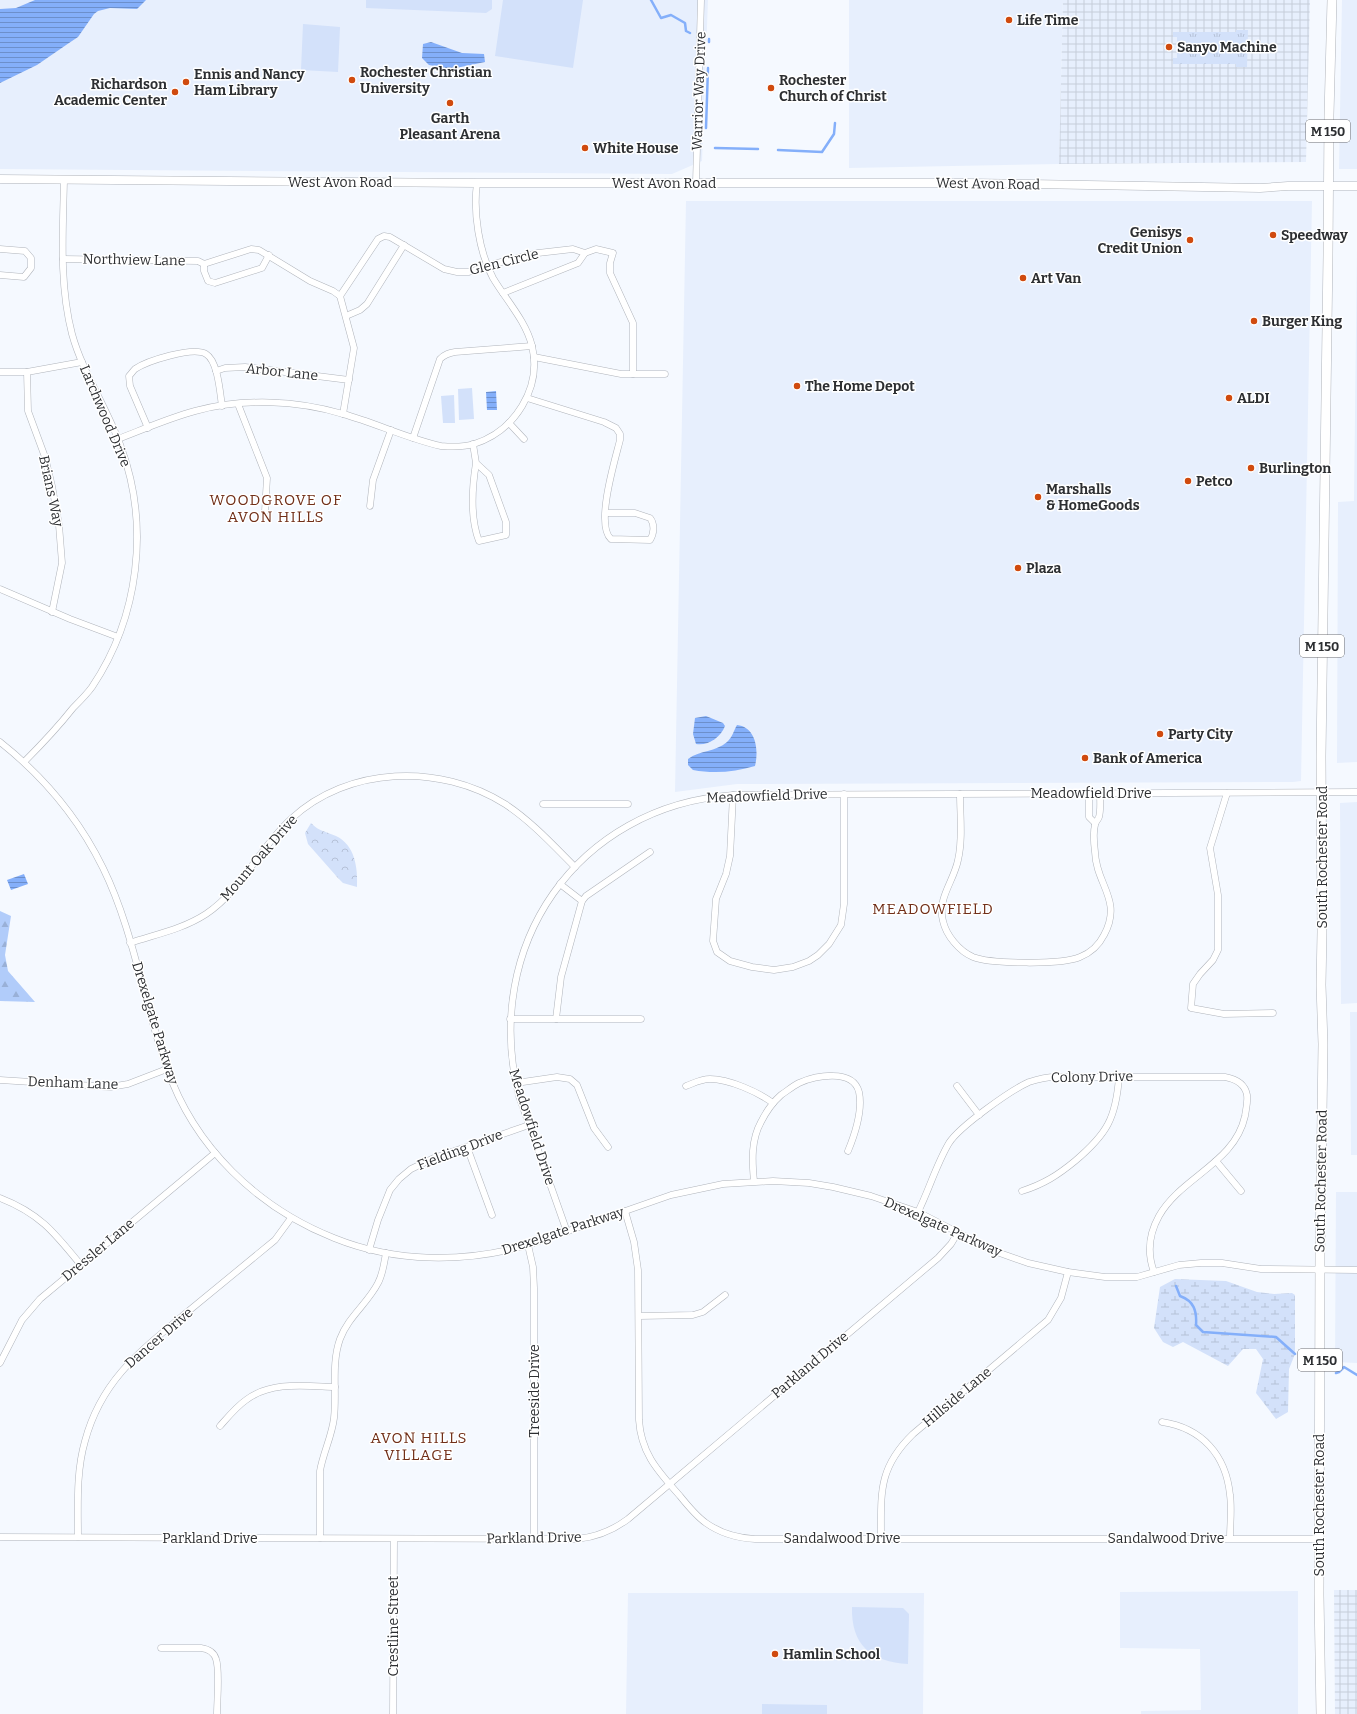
<svg xmlns="http://www.w3.org/2000/svg" width="1357" height="1714" font-family="Bitter,serif">
<style>
.built{fill:#e7effd}
.industrial{fill:url(#industrial-grid)}
.grass{fill:url(#grass-tufts)}
.forest{fill:url(#forest-firs)}
.wetland{fill:url(#wetland-marsh)}
.park{fill:url(#park-crowns)}
.pitch{fill:#d3e1fa}
.water{fill:url(#water-rules)}
.lines{fill:none;stroke-linecap:round;stroke-linejoin:round}
.stream{stroke:#84affa;stroke-width:2.5}
.street-casing{stroke:#b0b4bb;stroke-width:7}
.secondary-casing{stroke:#b0b4bb;stroke-width:9}
.primary-casing{stroke:#b0b4bb;stroke-width:10}
.street{stroke:#fff;stroke-width:6}
.secondary{stroke:#fff;stroke-width:8}
.primary{stroke:#fff;stroke-width:9}
.poi-dot{fill:#d04a0e;stroke:#fff;stroke-width:1.5}
.labels{text-anchor:middle;dominant-baseline:central;stroke-width:3;stroke-linejoin:round;paint-order:stroke}
.shield{fill:#fff;stroke:#6c6d70;stroke-width:1}
.shield-label{font-size:13px;font-weight:bold;fill:#2d2f32}
.poi-label{font-size:14px;font-weight:bold;fill:#2d2f32;stroke:#fff;text-anchor:start}
.street-label{font-size:14px;fill:#2d2f32;stroke:#fff}
.neighbourhood-label{font-size:15px;letter-spacing:1px;fill:#712f18;stroke:#fff}
</style>
<defs>
<pattern id="industrial-grid" width="8" height="8" patternUnits="userSpaceOnUse"><rect width="8" height="8" fill="#e7effd"/><path d="M0 4h8M4 0v8" fill="none" stroke="#c6cdd9"/></pattern>
<pattern id="grass-tufts" width="24" height="20" patternUnits="userSpaceOnUse"><rect width="24" height="20" fill="#d3e1fa"/><path d="M3 7l-1-3M5 7V3M7 7l1-3M15 17l-1-3M17 17v-4M19 17l1-3" fill="none" stroke="#b5c1d7"/></pattern>
<pattern id="forest-firs" width="22" height="20" patternUnits="userSpaceOnUse"><rect width="22" height="20" fill="#b1ccfa"/><path d="M5 1l3.5 6h-7zM16 11l3.5 6h-7z" fill="#99b0d7"/></pattern>
<pattern id="wetland-marsh" width="20" height="14" patternUnits="userSpaceOnUse"><rect width="20" height="14" fill="#d3e1fa"/><path d="M1 5h8M5 5V1M11 12h8M15 12V8" fill="none" stroke="#b5c1d7"/></pattern>
<pattern id="park-crowns" width="20" height="18" patternUnits="userSpaceOnUse"><rect width="20" height="18" fill="#d3e1fa"/><path d="M2 6a3 3 0 1 1 6 0M12 15a3 3 0 1 1 6 0" fill="none" stroke="#b5c1d7"/></pattern>
<pattern id="water-rules" width="6" height="5" patternUnits="userSpaceOnUse"><rect width="6" height="5" fill="#84affa"/><path d="M0 2.5h6" fill="none" stroke="#6c8fcb"/></pattern>
</defs>
<rect width="100%" height="100%" fill="#f5f9ff"/>
<g class="built">
<polygon points="0,0 708,0 702,161 672,174 0,169"/>
<polygon points="849,0 1063,0 1059,164 849,168"/>
<polygon points="1342,0 1357,0 1357,169 1339,169"/>
<polygon points="686,201 1312,201 1301,781 1293,782 737,784 675,792"/>
<polygon points="1357,248 1357,762 1337,763 1338,502 1354,501"/>
<polygon points="1357,802 1357,1003 1341,1004 1340,803"/>
<polygon points="1350,1012 1357,1012 1357,1155 1351,1155"/>
<polygon points="1336,1192 1357,1192 1357,1363 1335,1362"/>
<polygon points="1298,1591 1298,1714 1141,1714 1141,1711 1201,1710 1200,1649 1120,1648 1120,1592"/>
<polygon points="628,1593 924,1593 923,1714 626,1714"/>
</g>
<g class="industrial">
<polygon points="1063,0 1310,0 1306,162 1059,164"/>
<polygon points="1334,1590 1357,1590 1357,1714 1335,1714"/>
</g>
<polygon class="grass" points="1236,30 1248,30 1247,67 1236,67 1236,64 1173,64 1173,58 1177,58 1177,37 1173,37 1173,32 1236,32"/>
<polygon class="forest" points="0,911 11,916 5,955 8,971 35,1002 0,1001"/>
<polygon class="wetland" points="1175,1279 1226,1281 1257,1292 1274,1294 1292,1293 1295,1295 1295,1354 1289,1369 1288,1412 1276,1419 1256,1393 1263,1359 1256,1349 1243,1349 1228,1366 1183,1342 1173,1347 1163,1342 1154,1328 1160,1287"/>
<path class="park" d="M311,823C320,832 325,831 336,836C355,845 358,868 357,887L343,883L338,878L308,844L305,833Z"/>
<g class="pitch">
<polygon points="366,0 492,0 492,9 486,13 366,8"/>
<polygon points="503,0 583,0 573,68 495,56"/>
<polygon points="303,24 340,27 338,72 301,70"/>
<polygon points="472,388 474,419 459,420 458,389"/>
<polygon points="454,395 455,423 443,423 441,396"/>
<path d="M852,1607L903,1608L909,1614L908,1664C871,1662 851,1645 852,1607Z"/>
<polygon points="762,1704 827,1705 827,1714 762,1714"/>
</g>
<g class="water">
<polygon points="35,0 146,0 137,9 110,8 98,11 94,14 78,37 69,43 37,65 0,83 0,9 16,8"/>
<polygon points="431,42 462,53 484,54 485,62 451,69 429,65 422,58 423,44"/>
<polygon points="496,391 497,410 487,410 486,392"/>
<path d="M706,716L723,723L725,726C720,738 708,746 696,744L693,734L695,718Z"/>
<path d="M737,725C756,727 759,750 755,766C735,772 714,774 693,770L688,765V759C700,750 716,752 727,742C732,738 734,730 737,725Z"/>
<polygon points="24,874 28,884 11,890 7,880"/>
</g>
<g class="lines">
<g class="stream">
<polyline points="651,0 661,18 671,15 685,23 686,31 690,33"/>
<polyline points="709,39 709,42"/>
<polyline points="706,128 708,68"/>
<polyline points="715,148 758,149"/>
<polyline points="778,150 822,152 834,134 835,123"/>
<path d="M1176,1286L1180,1296C1194,1301 1197,1311 1196,1325L1203,1332L1276,1337L1295,1354"/>
<polyline points="1336,1373 1339,1372 1344,1367 1357,1375"/>
</g>
<defs>
<g id="street">
<polyline points="696,183 701,0"/>
<polyline points="0,249 25,251 31,258 31,268 24,277 0,275"/>
<polyline points="63,259 198,261 204,264 251,249 259,250 310,281 333,291 340,296"/>
<polyline points="204,264 204,271 208,281 215,283 262,268 269,255"/>
<polyline points="503,293 578,263 585,253"/>
<polyline points="340,296 378,239 384,236 390,237 444,269 457,272 469,272 497,263 538,253 573,249 585,253 596,249 613,253 610,263 610,273 633,323 633,374"/>
<polyline points="340,296 354,348 343,414"/>
<polyline points="346,316 360,310 367,304 404,245"/>
<polyline points="534,357 621,374 665,374"/>
<polyline points="216,371 225,368 245,367 349,380"/>
<polyline points="0,372 27,372 82,362"/>
<polyline points="27,372 28,411 45,457 52,486 59,525 62,563 52,612"/>
<path d="M527,398L604,422L616,428L620,434V440C615,460 595,525 611,539L650,540C654,534 655,524 650,518L635,513H605"/>
<polyline points="238,404 267,478 265,511"/>
<polyline points="509,423 524,439"/>
<path d="M148,428L130,386L129,376C131,374 133,371 135,369C147,361 193,346 206,354C218,361 220,393 222,406"/>
<path d="M413,438L440,359C445,354 449,353 455,352L532,346"/>
<path d="M118,439C144,429 169,418 195,411C243,398 296,400 343,414C376,423 408,439 441,446C452,447 464,447 474,444C515,431 542,388 532,346C526,321 506,300 493,278C479,252 473,212 477,183"/>
<path d="M473,444L476,463L489,475L506,522V535L479,541C470,518 472,488 476,463"/>
<polyline points="370,506 373,480 391,430"/>
<polyline points="0,589 70,619 118,637"/>
<path d="M0,742C43,776 79,819 103,868C134,931 143,1002 167,1068C194,1147 258,1208 334,1238C396,1263 464,1263 528,1245L671,1195L723,1184L773,1181L809,1183L833,1187L871,1196L918,1212L994,1251L1028,1263L1068,1272L1105,1277H1137L1179,1265L1201,1263H1222L1261,1269L1357,1270"/>
<path d="M24,762C41,745 58,727 73,708C80,701 87,694 92,687C139,617 150,526 121,447C108,409 83,374 72,334C59,284 63,231 64,180"/>
<polyline points="1089,793 1089,817 1095,823"/>
<polyline points="1227,793 1210,848 1218,895 1218,950 1213,960 1200,974 1193,984 1191,1008 1224,1014 1273,1013"/>
<path d="M960,794C960,815 963,839 958,860C954,881 937,898 943,921C946,935 959,951 973,957C991,964 1062,965 1080,957C1090,953 1099,945 1104,935C1123,900 1096,885 1095,852C1094,844 1093,832 1095,825C1095,822 1098,820 1099,817C1101,810 1100,801 1100,793"/>
<polyline points="733,795 730,856 726,874 716,899 713,941 717,952 730,961 752,967 774,970 793,967 809,961 818,955 829,944 841,925 844,904 844,794"/>
<polyline points="543,804 628,804"/>
<polyline points="560,884 582,901"/>
<path d="M130,943C157,934 183,929 206,914C241,891 260,847 291,819C348,766 440,763 505,804C531,821 553,845 575,867"/>
<polyline points="510,1019 641,1019"/>
<polyline points="556,1019 561,977 582,901 586,896 650,852"/>
<polyline points="0,1080 110,1087 128,1084 167,1069"/>
<polyline points="516,1083 557,1077 570,1079 577,1085 594,1128 608,1147"/>
<path d="M686,1086C694,1083 701,1079 710,1079C729,1079 758,1092 773,1103"/>
<polyline points="957,1086 979,1115"/>
<polyline points="467,1147 492,1215"/>
<polyline points="1216,1161 1241,1191"/>
<path d="M754,1181C752,1161 751,1140 761,1122C766,1112 773,1102 781,1095C787,1091 793,1086 799,1083C815,1076 853,1068 859,1092C863,1111 855,1134 848,1151"/>
<path d="M1022,1191C1044,1184 1058,1175 1075,1161C1107,1134 1116,1118 1119,1077"/>
<path d="M0,1198C39,1213 54,1232 80,1264"/>
<path d="M625,1211L634,1242L638,1270L639,1420C641,1454 659,1472 680,1496C688,1506 696,1516 706,1523C720,1533 737,1538 755,1539H1319"/>
<path d="M918,1212C929,1190 936,1165 949,1143C960,1126 1011,1090 1029,1082C1038,1079 1047,1077 1056,1077H1225C1236,1079 1245,1084 1247,1095C1248,1102 1246,1109 1245,1116C1235,1163 1181,1177 1159,1216C1149,1234 1147,1253 1154,1272"/>
<path d="M567,1232L519,1096C481,946 577,806 733,795L1357,792"/>
<polyline points="528,1245 533,1267 534,1288 534,1539"/>
<polyline points="369,1250 378,1220 390,1190 399,1179 411,1169 434,1158 529,1125"/>
<polyline points="639,1316 693,1315 703,1312 725,1295"/>
<polyline points="0,1363 22,1320 40,1299 215,1153"/>
<path d="M1162,1422C1202,1428 1226,1455 1230,1495C1232,1509 1230,1524 1230,1538"/>
<path d="M220,1426C228,1417 236,1407 246,1400C271,1381 305,1386 335,1387"/>
<path d="M0,1537L577,1539C597,1537 612,1531 628,1519L938,1258L951,1244L957,1234"/>
<path d="M78,1537C78,1505 76,1472 85,1441C102,1378 143,1349 191,1309C219,1286 247,1263 275,1240L291,1218"/>
<path d="M320,1538V1471C323,1453 332,1436 334,1418C337,1392 331,1364 340,1339C348,1317 368,1303 378,1283C383,1274 384,1263 386,1253"/>
<path d="M881,1538C881,1493 878,1468 913,1434L1048,1320L1061,1298L1068,1272"/>
<path d="M161,1648H201C208,1649 214,1652 216,1659C220,1670 217,1701 217,1714"/>
<polyline points="393,1714 394,1539"/>
</g>
<polyline id="secondary" points="0,179 477,183 969,183 1260,188 1288,186 1357,186"/>
<polyline id="primary" points="1321,1714 1319,1595 1320,1255 1323,1044 1321,985 1322,932 1321,756 1328,255 1329,115 1332,0"/>
</defs>
<use href="#street" class="street-casing"/>
<use href="#secondary" class="secondary-casing"/>
<use href="#primary" class="primary-casing"/>
<use href="#street" class="street"/>
<use href="#secondary" class="secondary"/>
<use href="#primary" class="primary"/>
</g>
<g class="poi-dot">
<circle cx="1009" cy="20" r="4"/>
<circle cx="1169" cy="47" r="4"/>
<circle cx="352" cy="80" r="4"/>
<circle cx="186" cy="82" r="4"/>
<circle cx="771" cy="88" r="4"/>
<circle cx="175" cy="92" r="4"/>
<circle cx="450" cy="103" r="4"/>
<circle cx="585" cy="148" r="4"/>
<circle cx="1273" cy="235" r="4"/>
<circle cx="1190" cy="240" r="4"/>
<circle cx="1023" cy="278" r="4"/>
<circle cx="1254" cy="321" r="4"/>
<circle cx="797" cy="386" r="4"/>
<circle cx="1229" cy="398" r="4"/>
<circle cx="1251" cy="468" r="4"/>
<circle cx="1188" cy="481" r="4"/>
<circle cx="1038" cy="497" r="4"/>
<circle cx="1018" cy="568" r="4"/>
<circle cx="1160" cy="734" r="4"/>
<circle cx="1085" cy="758" r="4"/>
<circle cx="775" cy="1654" r="4"/>
</g>
<g class="labels">
<g class="shield">
<rect x="1306" y="120" width="44" height="22" rx="3"/>
<rect x="1300" y="635" width="44" height="22" rx="3"/>
<rect x="1298" y="1349" width="44" height="22" rx="3"/>
</g>
<g class="shield-label">
<text x="1328" y="131">M 150</text>
<text x="1322" y="646">M 150</text>
<text x="1320" y="1360">M 150</text>
</g>
<g class="poi-label">
<text x="1017" y="20">Life Time</text>
<text x="1177" y="47">Sanyo Machine</text>
<text x="360" y="72">Rochester Christian<tspan x="360" dy="16">University</tspan></text>
<text x="194" y="74">Ennis and Nancy<tspan x="194" dy="16">Ham Library</tspan></text>
<text x="779" y="80">Rochester<tspan x="779" dy="16">Church of Christ</tspan></text>
<text x="167" y="84" text-anchor="end">Richardson<tspan x="167" dy="16">Academic Center</tspan></text>
<text x="450" y="118" text-anchor="middle">Garth<tspan x="450" dy="16">Pleasant Arena</tspan></text>
<text x="593" y="148">White House</text>
<text x="1182" y="232" text-anchor="end">Genisys<tspan x="1182" dy="16">Credit Union</tspan></text>
<text x="1281" y="235">Speedway</text>
<text x="1031" y="278">Art Van</text>
<text x="1262" y="321">Burger King</text>
<text x="805" y="386">The Home Depot</text>
<text x="1237" y="398">ALDI</text>
<text x="1259" y="468">Burlington</text>
<text x="1196" y="481">Petco</text>
<text x="1046" y="489">Marshalls<tspan x="1046" dy="16">&amp; HomeGoods</tspan></text>
<text x="1026" y="568">Plaza</text>
<text x="1168" y="734">Party City</text>
<text x="1093" y="758">Bank of America</text>
<text x="783" y="1654">Hamlin School</text>
</g>
<g class="street-label">
<text transform="translate(699 91) rotate(-88)">Warrior Way Drive</text>
<text x="340" y="182">West Avon Road</text>
<text x="664" y="183">West Avon Road</text>
<text transform="translate(988 184) rotate(1)">West Avon Road</text>
<text transform="translate(134 260) rotate(1)">Northview Lane</text>
<text transform="translate(504 262) rotate(-14)">Glen Circle</text>
<text transform="translate(282 372) rotate(6)">Arbor Lane</text>
<text transform="translate(105 416) rotate(67)">Larchwood Drive</text>
<text transform="translate(51 491) rotate(78)">Brians Way</text>
<text x="1091" y="793">Meadowfield Drive</text>
<text transform="translate(767 796) rotate(-2)">Meadowfield Drive</text>
<text transform="translate(1322 857) rotate(-90)">South Rochester Road</text>
<text transform="translate(259 858) rotate(-49)">Mount Oak Drive</text>
<text transform="translate(155 1023) rotate(73)">Drexelgate Parkway</text>
<text transform="translate(1092 1077) rotate(-1)">Colony Drive</text>
<text transform="translate(73 1083) rotate(2)">Denham Lane</text>
<text transform="translate(532 1127) rotate(72)">Meadowfield Drive</text>
<text transform="translate(460 1150) rotate(-21)">Fielding Drive</text>
<text transform="translate(1321 1181) rotate(-89)">South Rochester Road</text>
<text transform="translate(943 1227) rotate(24)">Drexelgate Parkway</text>
<text transform="translate(563 1231) rotate(-18)">Drexelgate Parkway</text>
<text transform="translate(98 1250) rotate(-40)">Dressler Lane</text>
<text transform="translate(159 1338) rotate(-41)">Dancer Drive</text>
<text transform="translate(810 1365) rotate(-40)">Parkland Drive</text>
<text transform="translate(534 1391) rotate(-90)">Treeside Drive</text>
<text transform="translate(957 1397) rotate(-40)">Hillside Lane</text>
<text transform="translate(1319 1505) rotate(-90)">South Rochester Road</text>
<text x="210" y="1538">Parkland Drive</text>
<text transform="translate(534 1538) rotate(-1)">Parkland Drive</text>
<text x="842" y="1538">Sandalwood Drive</text>
<text x="1166" y="1538">Sandalwood Drive</text>
<text transform="translate(393 1626) rotate(-90)">Crestline Street</text>
</g>
<g class="neighbourhood-label">
<text x="276" y="500">WOODGROVE OF<tspan x="276" dy="17">AVON HILLS</tspan></text>
<text x="933" y="909">MEADOWFIELD</text>
<text x="419" y="1438">AVON HILLS<tspan x="419" dy="17">VILLAGE</tspan></text>
</g>
</g>
</svg>
